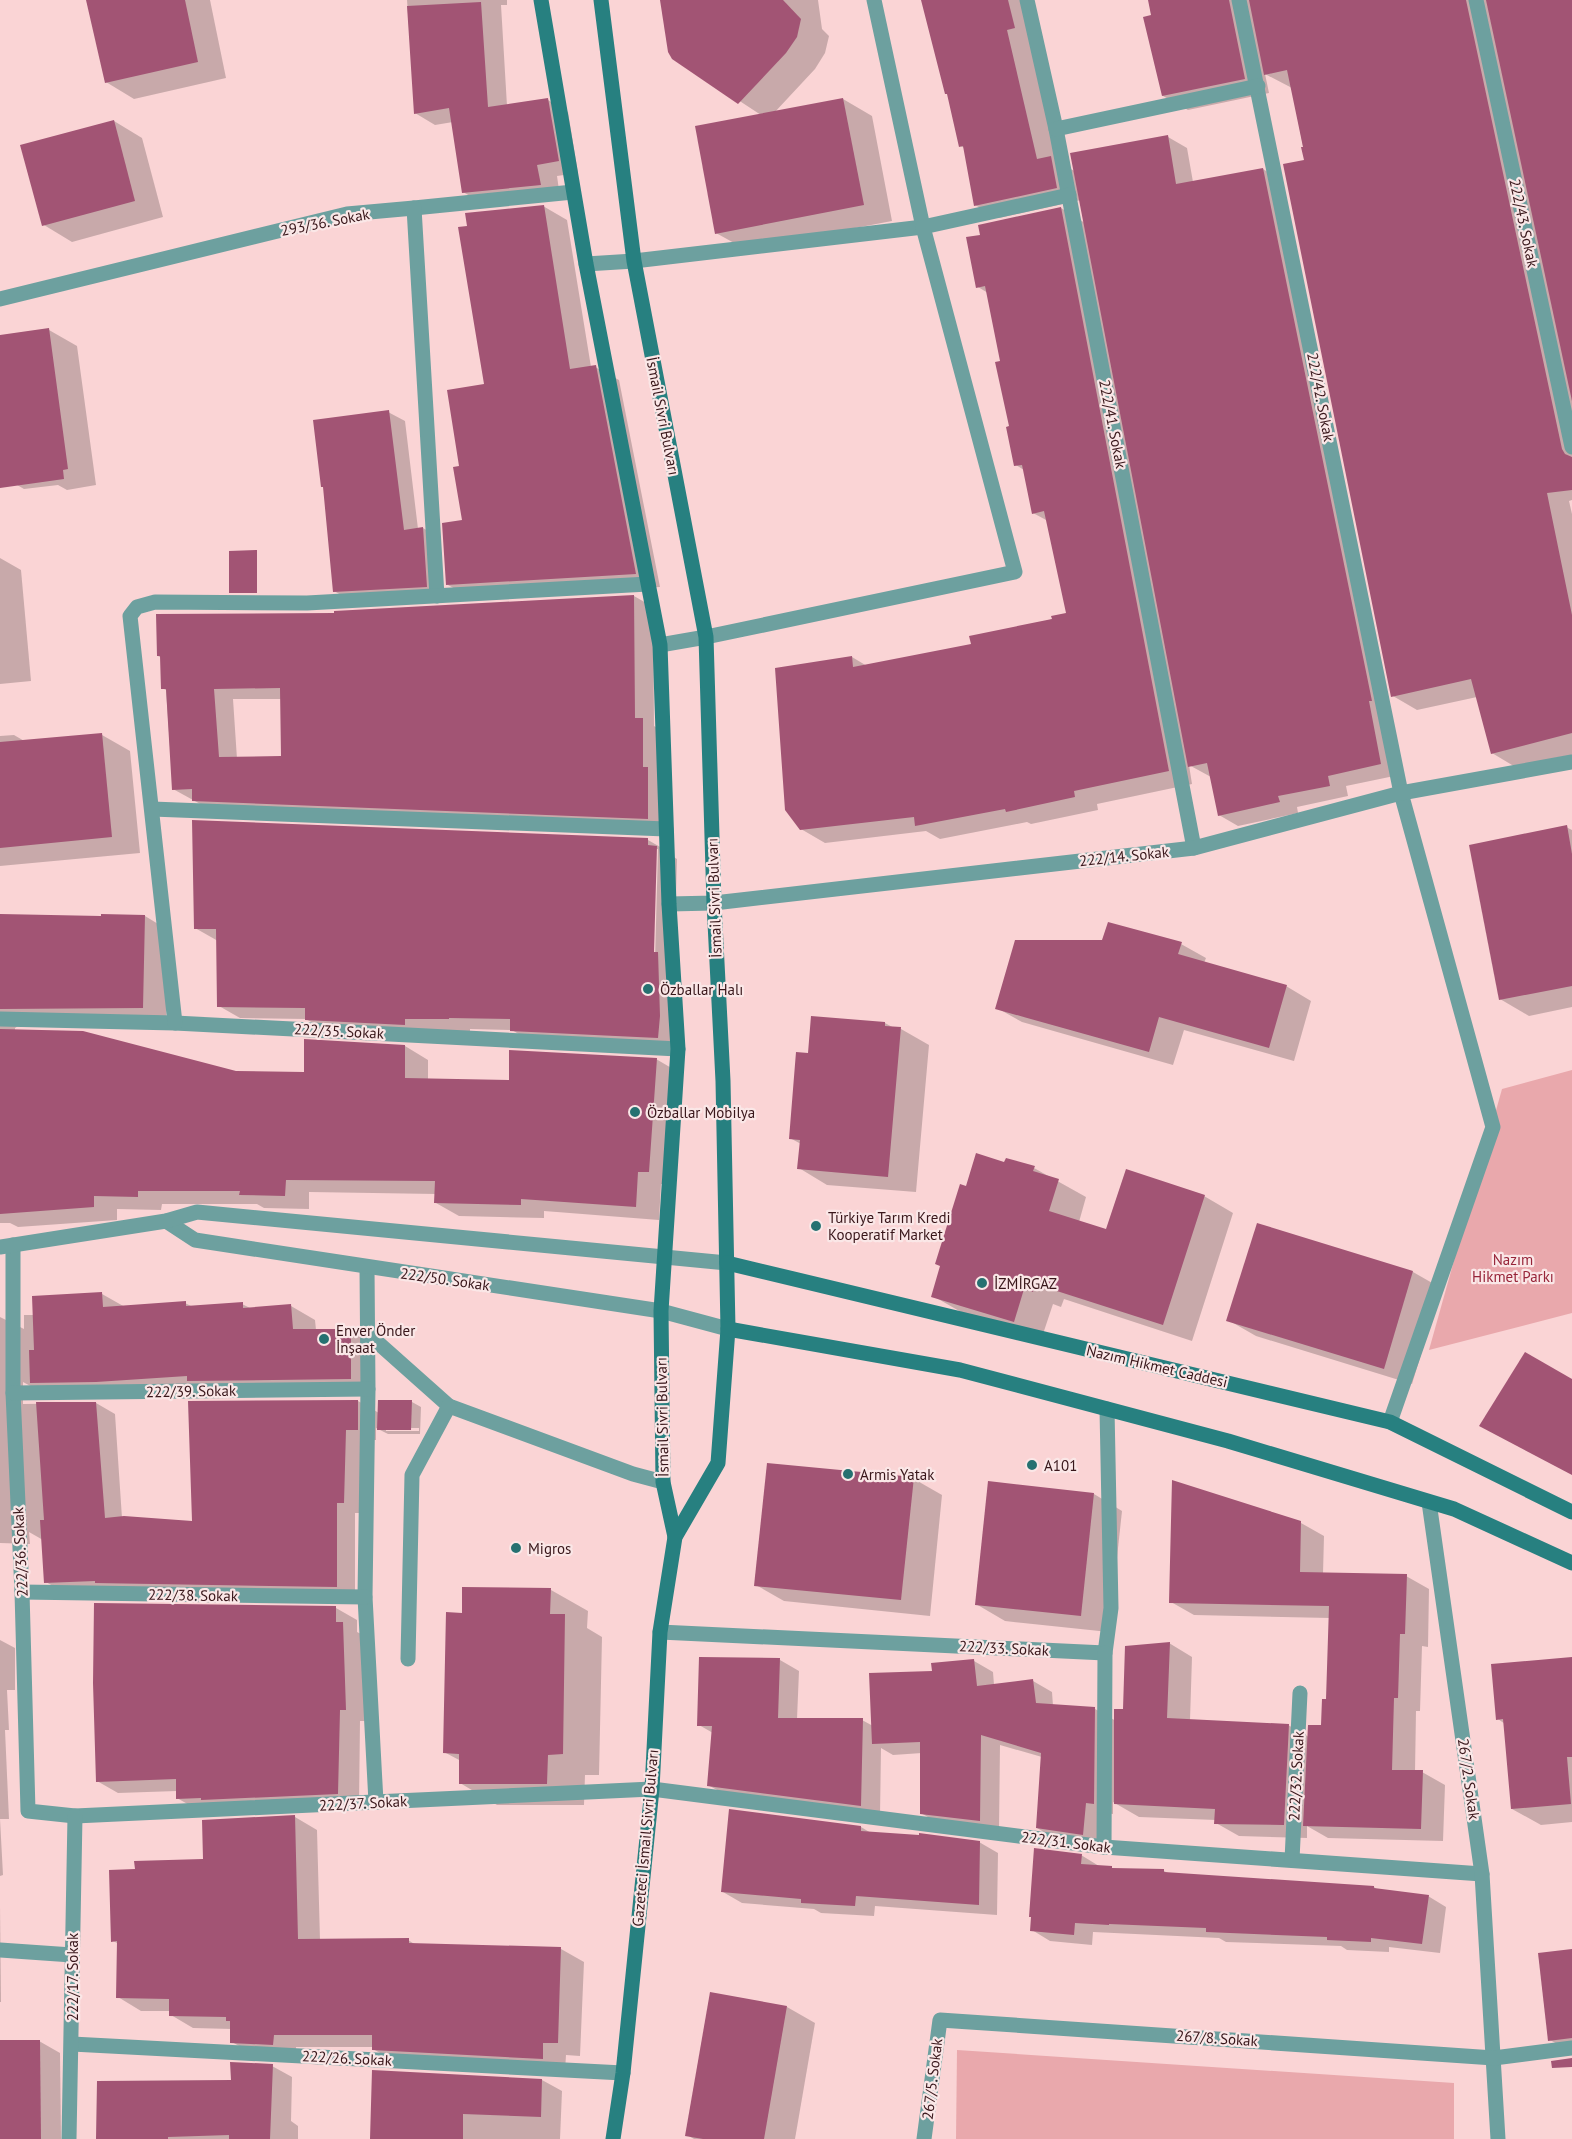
<svg xmlns="http://www.w3.org/2000/svg" width="1572" height="2139" font-family="'PT Sans',sans-serif">
<style>
.green{fill:#e9a8ac}
.shadow{fill:#0003;fill-rule:evenodd}
.building{fill:#a25474;fill-rule:evenodd}
.lines{fill:none;stroke-linecap:round;stroke-linejoin:round}
.service{stroke:#6da09f;stroke-width:15}
.minor{stroke:#6da09f;stroke-width:15}
.tertiary{stroke:#6da09f;stroke-width:15}
.secondary{stroke:#278080;stroke-width:15}
.poi-dot{fill:#267171;stroke:#fae7e7;stroke-width:2}
.labels{text-anchor:middle;dominant-baseline:central;stroke-width:4.5;stroke-linejoin:round;paint-order:stroke}
.street-label{font-size:15px;fill:#38161a;stroke:#fae7e7}
.poi-label{font-size:15px;fill:#38161a;stroke:#fae7e7;text-anchor:start}
.park-label{font-size:15px;fill:#972439;stroke:#fae7e7}
</style>
<rect width="100%" height="100%" fill="#fad4d5"/>
<g class="green">
<polygon points="1572,1070 1572,1313 1429,1350 1502,1089"/>
<polygon points="957,2050 1454,2083 1454,2139 956,2139"/>
</g>
<g class="shadow">
<polygon points="88,0 210,0 226,78 134,99 106,82"/>
<polygon points="407,0 507,0 507,5 501,5 507,106 548,100 568,112 578,173 557,176 560,197 484,204 463,192 453,122 435,125 415,113"/>
<polygon points="662,0 818,0 822,29 829,36 825,53 815,69 774,113 843,99 872,116 892,221 745,249 716,233 761,115 674,58"/>
<polygon points="922,0 1028,0 1057,161 1076,172 1168,137 1187,148 1193,182 1263,169 1282,181 1399,775 1346,786 1348,796 1297,807 1298,813 1238,826 1219,815 1211,777 1189,765 1192,784 1097,804 1098,810 1031,824 1027,822 940,839 926,831 825,843 801,829 777,669 852,657 867,666 972,645 1068,614 1048,521 1033,513 1024,470 1016,465 1002,362 988,293 978,287 981,236 1061,208 1085,223 1081,200 999,218 975,205 965,148 960,146 949,94"/>
<polygon points="1149,0 1572,0 1572,500 1569,501 1572,514 1572,764 1559,757 1517,768 1492,753 1477,697 1417,710 1393,696 1306,162 1292,88 1265,74 1269,93 1188,110 1163,96"/>
<polygon points="114,121 142,138 163,217 72,242 44,225"/>
<polygon points="543,206 567,220 591,367 595,367 619,380 660,587 472,598 448,585 464,521 461,468"/>
<polygon points="49,330 77,346 96,485 67,490 58,485 24,489 0,475 0,337"/>
<polygon points="388,412 405,421 418,529 423,528 439,538 443,595 350,600 334,591"/>
<polygon points="0,558 21,570 31,681 0,684"/>
<path d="M634,596L653,607L654,726L662,731L667,829L213,811L173,789L166,690L162,688V658L158,656L336,614ZM233,699H282L283,758L237,759Z"/>
<polygon points="14,735 26,742 102,735 130,751 140,853 0,866 0,736"/>
<polygon points="1566,827 1572,830 1572,1007 1529,1016 1500,999"/>
<path d="M648,840L669,852V854L677,859L674,963L679,1049L532,1042L512,1030L470,1029V1031H327L306,1019L240,1018L219,1006L218,941L195,928ZM655,849H658L655,960H652Z"/>
<polygon points="0,916 145,916 168,930 166,1021 24,1022 15,1028 15,1031 236,1072 306,1073 405,1046 428,1060 428,1080 511,1082 656,1059 680,1073 672,1185 661,1184 659,1220 544,1211 544,1218 459,1216 436,1203 436,1194 309,1192 309,1209 264,1208 257,1204 162,1204 161,1210 117,1209 117,1220 18,1227 10,1223 0,1223"/>
<polygon points="1181,944 1206,958 1204,963 1286,986 1311,1001 1294,1061 1184,1030 1173,1065 1022,1022 997,1008"/>
<polygon points="885,1023 894,1028 901,1029 929,1045 916,1192 827,1185 799,1168 801,1144 790,1138 809,1055"/>
<polygon points="1005,1164 1034,1168 1086,1197 1079,1222 1107,1231 1204,1196 1233,1213 1192,1341 1064,1299 1061,1307 1053,1304 1042,1337 961,1312 933,1296 967,1188"/>
<polygon points="1258,1225 1413,1272 1441,1288 1412,1384 1256,1336 1228,1320"/>
<path d="M102,1294L125,1307L185,1303L193,1307L242,1304L252,1309L291,1306L315,1320L316,1330H350L375,1344V1393L49,1396L23,1382V1404L96,1403L115,1414L122,1518L193,1522L358,1401L379,1413L412,1402L421,1407L420,1434H388L376,1428V1440H365L362,1513H355V1597L65,1593L46,1582L43,1540L29,1532L30,1544L0,1543V1317L24,1329V1315H34L33,1297ZM386,1428H419V1431H386Z"/>
<polygon points="768,1464 914,1479 942,1495 930,1616 784,1601 756,1585"/>
<polygon points="1094,1494 1122,1511 1109,1632 1005,1621 976,1604"/>
<polygon points="1301,1523 1324,1536 1323,1574 1406,1576 1429,1589 1428,1647 1422,1646 1420,1711 1416,1711 1415,1772 1422,1772 1445,1785 1443,1841 1328,1838 1307,1826 1307,1838 1239,1836 1216,1823 1216,1820 1139,1817 1113,1802 1113,1814 1104,1813 1102,1844 1056,1839 1037,1828 1042,1757 1000,1745 999,1831 940,1824 921,1813 922,1753 893,1755 881,1748 880,1816 728,1796 708,1785 713,1733 699,1725 780,1660 799,1671 797,1719 862,1720 873,1726 933,1672 974,1661 993,1672 994,1685 1033,1681 1052,1692 1053,1706 1095,1709 1116,1721 1169,1643 1192,1657 1190,1720 1288,1725 1309,1737 1323,1727 1328,1701 1330,1618 1194,1615 1171,1602"/>
<polygon points="551,1590 588,1611 587,1628 602,1637 599,1775 585,1775 584,1805 497,1805 460,1783 461,1761 444,1752 463,1614"/>
<polygon points="336,1608 357,1620 357,1632 363,1635 366,1721 360,1721 359,1805 198,1810 177,1798 177,1791 118,1793 97,1781"/>
<polygon points="0,1640 15,1648 15,1690 7,1690 9,1730 5,1730 9,1819 0,1819 3,1875 0,1876"/>
<polygon points="1572,1659 1572,1822 1541,1825 1512,1809 1505,1724 1498,1719"/>
<polygon points="295,1817 317,1830 320,1940 408,1940 416,1945 561,1949 584,1962 580,2056 566,2055 565,2071 396,2062 373,2049 374,2047 296,2047 296,2057 255,2055 232,2042 232,2029 193,2028 171,2015 171,2011 141,2011 118,1997 119,1944 113,1941 136,1871 204,1860"/>
<polygon points="861,1827 871,1833 979,1842 998,1853 997,1915 875,1906 874,1916 821,1913 814,1909 742,1903 723,1892"/>
<polygon points="1081,1855 1099,1866 1116,1870 1164,1871 1170,1874 1374,1887 1379,1891 1428,1896 1446,1907 1440,1953 1389,1947 1389,1952 1347,1950 1341,1946 1226,1942 1219,1938 1093,1932 1092,1945 1050,1941 1032,1930"/>
<polygon points="0,1905 1,2002 0,2002"/>
<polygon points="1572,1950 1572,2052 1550,2040"/>
<polygon points="712,1994 787,2007 815,2023 795,2139 694,2139 687,2135"/>
<polygon points="0,2041 39,2041 60,2053 61,2139 0,2139"/>
<polygon points="272,2066 292,2077 291,2121 298,2126 298,2139 97,2139"/>
<polygon points="542,2080 562,2091 560,2139 372,2139"/>
</g>
<g class="building">
<polygon points="86,0 185,0 198,62 105,83"/>
<polygon points="660,0 783,0 801,19 797,37 786,53 738,104 672,59 668,52"/>
<polygon points="921,0 1008,0 1015,28 1007,30 1037,159 1051,156 1057,188 974,206 963,146 959,147 947,94 945,94"/>
<polygon points="1148,0 1229,0 1245,79 1162,96 1143,17 1151,15"/>
<polygon points="1249,0 1466,0 1562,449 1565,454 1572,457 1572,490 1547,493 1572,615 1572,733 1491,754 1471,679 1391,697 1283,164 1304,160 1301,147 1303,147 1287,70 1264,75"/>
<polygon points="1486,0 1572,0 1572,401"/>
<polygon points="481,2 488,107 548,98 559,161 537,165 541,185 462,193 449,108 414,114 407,6"/>
<polygon points="843,98 864,205 715,234 695,126"/>
<polygon points="114,120 135,201 42,226 20,145"/>
<polygon points="1168,135 1176,184 1263,168 1372,701 1369,701 1381,764 1328,776 1330,786 1278,796 1280,802 1218,816 1207,763 1188,767 1070,153"/>
<polygon points="544,205 570,369 596,365 636,574 446,585 442,523 462,520 453,467 459,466 447,390 484,384 458,227 467,226 465,213"/>
<polygon points="1061,207 1169,771 1074,791 1075,797 1006,812 1005,809 915,826 914,817 800,830 785,810 775,668 852,656 853,667 971,644 969,636 1052,619 1051,616 1066,613 1044,511 1032,514 1022,465 1014,466 1006,427 1009,426 995,362 1000,361 985,286 976,288 966,237 980,235 978,225"/>
<polygon points="49,328 68,469 63,470 64,479 0,488 0,335"/>
<polygon points="389,410 404,530 423,527 427,587 333,592 323,487 321,487 313,420"/>
<polygon points="257,550 257,593 229,593 229,551"/>
<path d="M634,595L635,718H643V767H648V819L192,801V789L172,790L166,689H161L160,656H157L156,614L334,613V611ZM280,688L281,756L219,757L214,689Z"/>
<polygon points="102,733 112,837 0,848 0,742"/>
<polygon points="192,820 648,838 648,845 657,846 654,952 658,952 660,1016 658,1038 510,1031 510,1019 449,1018 449,1019 405,1019 405,1025 305,1020 305,1008 217,1007 216,929 194,929"/>
<polygon points="1567,825 1572,854 1572,986 1499,1000 1469,845"/>
<polygon points="0,914 101,916 101,914 145,915 143,1008 0,1009"/>
<polygon points="1108,922 1182,942 1178,954 1287,985 1269,1048 1159,1017 1149,1052 995,1009 1015,940 1102,940"/>
<polygon points="811,1016 885,1022 885,1026 901,1027 888,1177 797,1169 800,1140 789,1139 796,1052 808,1053"/>
<polygon points="0,1029 83,1031 236,1071 304,1072 304,1039 405,1045 405,1078 509,1080 509,1050 657,1058 649,1172 638,1172 636,1207 521,1199 521,1205 434,1203 435,1181 286,1180 285,1196 239,1195 240,1191 138,1191 138,1197 94,1196 94,1207 0,1214"/>
<polygon points="976,1153 1004,1162 1006,1158 1035,1166 1033,1171 1059,1179 1049,1211 1106,1229 1126,1169 1205,1195 1163,1325 1035,1284 1033,1292 1024,1289 1014,1322 931,1297 940,1266 935,1264 960,1184 966,1186"/>
<polygon points="1257,1223 1413,1271 1384,1369 1226,1321"/>
<polygon points="102,1292 103,1307 186,1301 186,1306 243,1302 243,1308 291,1304 293,1329 351,1329 351,1379 187,1381 187,1376 96,1382 30,1383 29,1350 34,1350 32,1296"/>
<polygon points="1525,1352 1572,1379 1572,1475 1479,1426"/>
<polygon points="358,1400 358,1430 346,1430 344,1503 337,1503 337,1587 95,1583 95,1581 44,1583 40,1520 44,1520 36,1402 96,1402 105,1518 124,1516 192,1521 188,1401"/>
<polygon points="378,1400 412,1400 411,1430 377,1430"/>
<polygon points="767,1463 914,1477 901,1600 754,1586"/>
<polygon points="1172,1480 1301,1521 1300,1572 1407,1574 1405,1634 1400,1634 1398,1698 1394,1698 1392,1770 1423,1770 1421,1829 1303,1826 1308,1725 1321,1725 1322,1699 1326,1699 1329,1606 1169,1603"/>
<polygon points="988,1481 1094,1493 1081,1616 975,1605"/>
<polygon points="462,1587 551,1588 550,1614 565,1614 563,1754 548,1755 547,1784 459,1784 459,1754 443,1753 446,1612 462,1613"/>
<polygon points="94,1603 336,1606 336,1622 343,1622 346,1710 340,1710 338,1794 201,1800 201,1798 176,1799 176,1779 96,1782 93,1683"/>
<polygon points="1170,1642 1167,1718 1289,1724 1284,1825 1214,1824 1215,1809 1114,1804 1114,1709 1123,1709 1125,1646"/>
<polygon points="699,1657 780,1658 778,1718 863,1718 861,1806 707,1786 712,1726 697,1726"/>
<polygon points="1572,1657 1572,1757 1567,1757 1571,1804 1511,1809 1503,1719 1496,1720 1491,1664"/>
<polygon points="974,1659 977,1686 1033,1679 1036,1703 1095,1707 1094,1804 1086,1803 1083,1835 1036,1828 1041,1753 981,1735 980,1821 920,1814 920,1742 872,1744 869,1673 932,1671 931,1663"/>
<polygon points="729,1809 861,1826 861,1831 919,1835 919,1833 980,1841 979,1905 856,1896 855,1906 801,1903 801,1899 721,1892"/>
<polygon points="295,1815 298,1939 409,1938 409,1943 561,1947 558,2043 543,2043 543,2059 372,2050 372,2035 274,2035 273,2045 230,2043 230,2021 226,2021 226,2017 169,2016 169,1999 116,1998 117,1941 111,1942 109,1870 135,1869 134,1861 203,1859 202,1820"/>
<polygon points="1034,1848 1082,1854 1081,1864 1112,1866 1112,1868 1164,1869 1164,1872 1374,1886 1374,1888 1429,1895 1422,1944 1371,1938 1371,1942 1327,1940 1327,1937 1206,1932 1206,1928 1109,1924 1109,1925 1075,1923 1074,1935 1030,1931 1031,1917 1029,1917"/>
<polygon points="1572,1949 1572,2038 1548,2041 1538,1953"/>
<polygon points="710,1992 787,2006 764,2139 703,2139 685,2136"/>
<polygon points="0,2040 40,2040 41,2139 0,2139"/>
<polygon points="1572,2058 1572,2067 1552,2068 1551,2061"/>
<polygon points="230,2062 273,2064 270,2139 229,2139 229,2135 168,2137 168,2139 96,2139 97,2081 231,2080"/>
<polygon points="372,2070 542,2079 541,2117 463,2114 463,2139 370,2139"/>
</g>
<g class="lines">
<g class="service">
<polyline points="367,1333 449,1406 633,1474 663,1482"/>
<polyline points="408,1659 412,1475 449,1406"/>
</g>
<g class="minor">
<polyline points="1027,0 1056,129 1194,848"/>
<polyline points="1239,0 1401,793 1493,1127 1390,1422"/>
<polyline points="1476,0 1572,447"/>
<polyline points="1056,129 1258,86"/>
<polyline points="414,208 573,192"/>
<polyline points="586,264 634,261 923,227 874,0"/>
<polyline points="0,299 347,214 414,208 437,596"/>
<polyline points="660,645 706,637 1015,572 923,227 1069,195"/>
<polyline points="152,809 666,829"/>
<polyline points="669,904 714,903 1194,848 1401,793 1572,762"/>
<polyline points="0,1019 175,1023 678,1049"/>
<polyline points="175,1023 130,616 137,607 155,602 307,603 648,584"/>
<polyline points="13,1245 13,1393 22,1592 28,1811 75,1816 652,1789 1104,1847 1482,1874"/>
<polyline points="367,1267 368,1389 365,1597 376,1802"/>
<polyline points="13,1393 368,1389"/>
<polyline points="1429,1502 1482,1874 1498,2139"/>
<polyline points="22,1592 365,1597"/>
<polyline points="660,1632 1105,1653 1111,1608 1107,1409"/>
<polyline points="1104,1847 1105,1653"/>
<polyline points="1292,1860 1300,1693"/>
<polyline points="0,1950 72,1955"/>
<polyline points="72,2044 623,2073"/>
<polyline points="69,2139 75,1816"/>
<polyline points="924,2139 940,2020 1494,2058 1572,2048"/>
</g>
<g class="tertiary">
<polyline points="166,1221 195,1240 661,1311 728,1329"/>
<polyline points="0,1247 166,1221 197,1212 727,1263"/>
</g>
<g class="secondary">
<polyline points="541,0 586,264 660,645 669,904 678,1049 661,1311 663,1482 675,1537"/>
<polyline points="601,0 634,261 706,637 714,903 723,1081 728,1329 718,1463 675,1537 660,1632 652,1789 623,2073 613,2139"/>
<polyline points="727,1263 1390,1422 1572,1512"/>
<polyline points="728,1329 960,1370 1228,1441 1454,1509 1572,1563"/>
</g>
</g>
<g class="poi-dot">
<circle cx="648" cy="989" r="6"/>
<circle cx="635" cy="1112" r="6"/>
<circle cx="816" cy="1226" r="6"/>
<circle cx="982" cy="1283" r="6"/>
<circle cx="324" cy="1339" r="6"/>
<circle cx="1032" cy="1465" r="6"/>
<circle cx="848" cy="1474" r="6"/>
<circle cx="516" cy="1548" r="6"/>
</g>
<g class="labels">
<g class="street-label">
<text transform="translate(325 222) rotate(-11)">293/36. Sokak</text>
<text transform="translate(1524 223) rotate(78)">222/43. Sokak</text>
<text transform="translate(1321 397) rotate(79)">222/42. Sokak</text>
<text transform="translate(663 416) rotate(79)">İsmail Sivri Bulvarı</text>
<text transform="translate(1113 424) rotate(79)">222/41. Sokak</text>
<text transform="translate(1124 856) rotate(-6)">222/14. Sokak</text>
<text transform="translate(714 898) rotate(-92)">İsmail Sivri Bulvarı</text>
<text transform="translate(339 1031) rotate(3)">222/35. Sokak</text>
<text transform="translate(445 1279) rotate(8)">222/50. Sokak</text>
<text transform="translate(1157 1366) rotate(13)">Nazım Hikmet Caddesi</text>
<text transform="translate(191 1391) rotate(-1)">222/39. Sokak</text>
<text transform="translate(662 1417) rotate(-91)">İsmail Sivri Bulvarı</text>
<text transform="translate(20 1552) rotate(-93)">222/36. Sokak</text>
<text transform="translate(193 1595) rotate(1)">222/38. Sokak</text>
<text transform="translate(1004 1648) rotate(3)">222/33. Sokak</text>
<text transform="translate(1296 1776) rotate(-87)">222/32. Sokak</text>
<text transform="translate(1469 1779) rotate(82)">267/2. Sokak</text>
<text transform="translate(363 1803) rotate(-3)">222/37. Sokak</text>
<text transform="translate(645 1838) rotate(-85)">Gazeteci İsmail Sivri Bulvarı</text>
<text transform="translate(1066 1842) rotate(7)">222/31. Sokak</text>
<text transform="translate(72 1977) rotate(-90)">222/17. Sokak</text>
<text transform="translate(1217 2038) rotate(4)">267/8. Sokak</text>
<text transform="translate(347 2058) rotate(3)">222/26. Sokak</text>
<text transform="translate(932 2079) rotate(-83)">267/5. Sokak</text>
</g>
<g class="poi-label">
<text x="660" y="989">Özballar Halı</text>
<text x="647" y="1112">Özballar Mobilya</text>
<text x="828" y="1217">Türkiye Tarım Kredi<tspan x="828" dy="17">Kooperatif Market</tspan></text>
<text x="994" y="1283">İZMİRGAZ</text>
<text x="336" y="1330">Enver Önder<tspan x="336" dy="17">İnşaat</tspan></text>
<text x="1044" y="1465">A101</text>
<text x="860" y="1474">Armis Yatak</text>
<text x="528" y="1548">Migros</text>
</g>
<g class="park-label">
<text x="1513" y="1259">Nazım<tspan x="1513" dy="17">Hikmet Parkı</tspan></text>
</g>
</g>
</svg>
